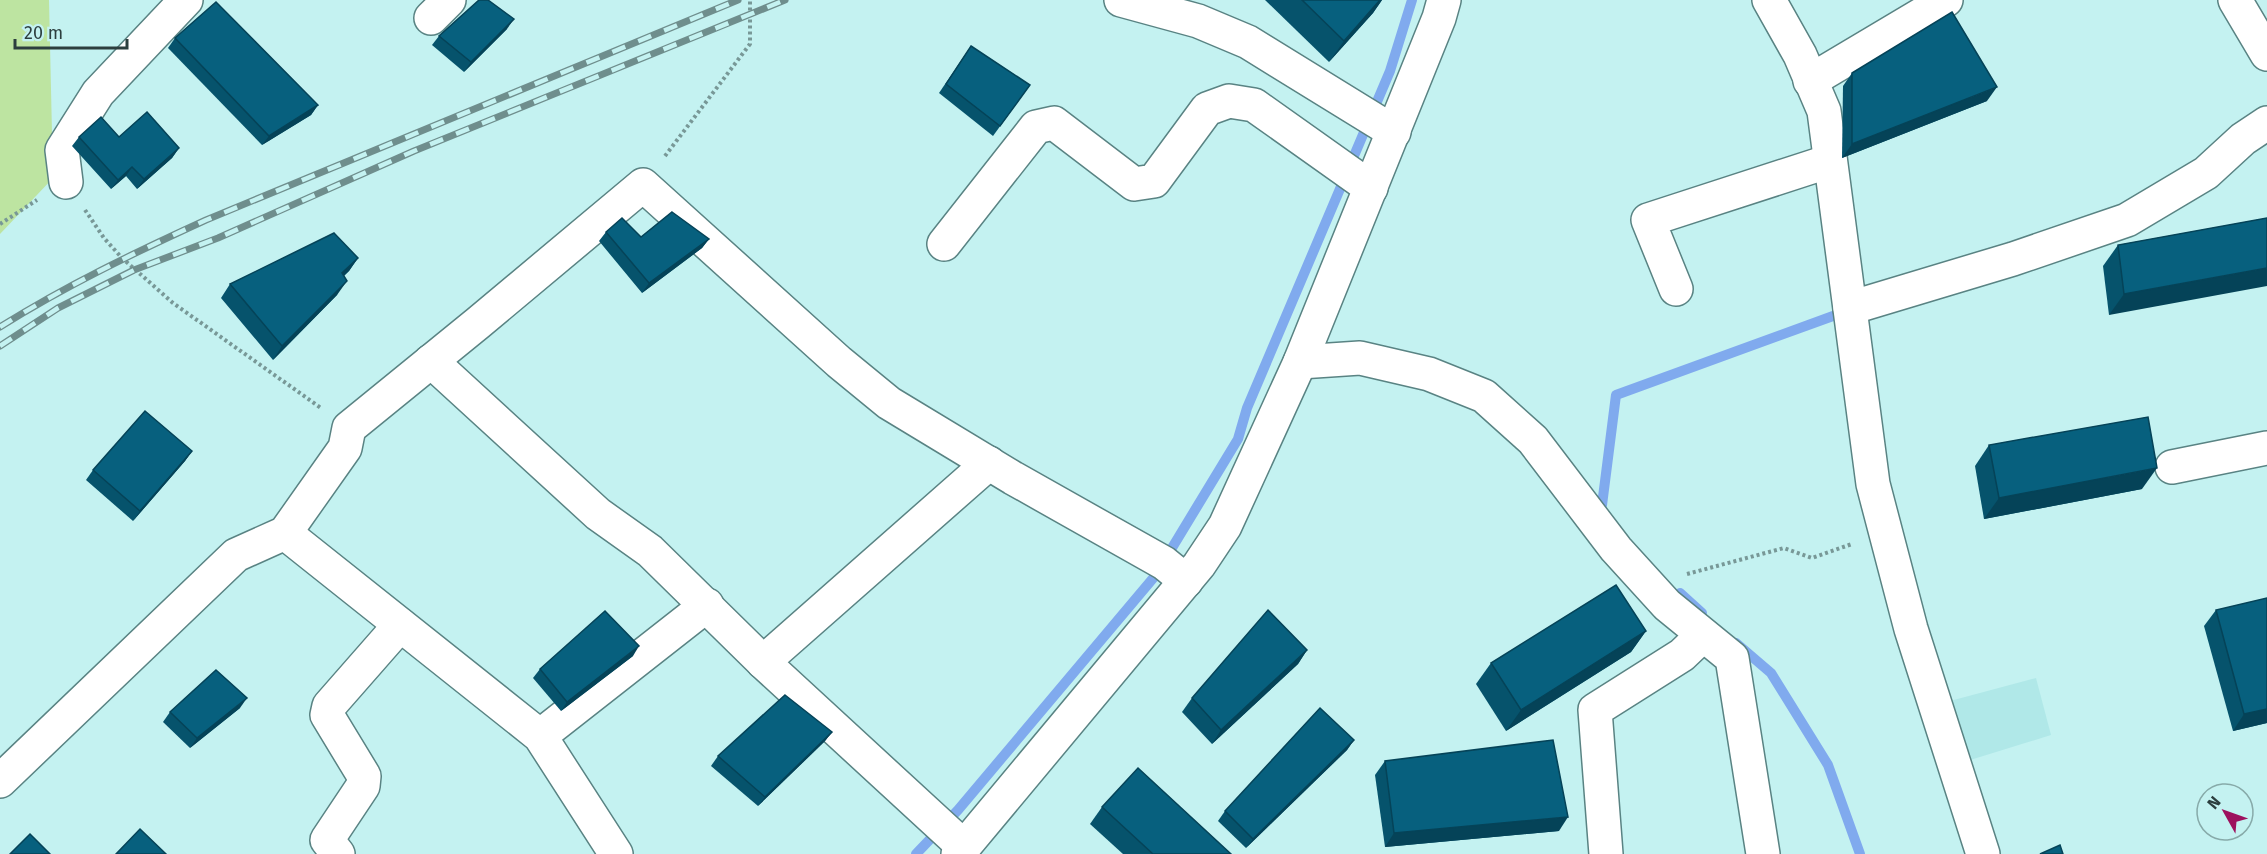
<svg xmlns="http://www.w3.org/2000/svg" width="2267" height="854" font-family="'Fira Sans',sans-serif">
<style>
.built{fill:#b0e8e8}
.green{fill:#bde4a1}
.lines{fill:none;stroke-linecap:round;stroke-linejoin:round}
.stream{stroke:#80aaee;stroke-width:10}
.minor-casing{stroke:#598383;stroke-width:36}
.path{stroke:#789897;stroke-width:4;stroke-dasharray:3 3;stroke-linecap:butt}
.minor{stroke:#fff;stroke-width:33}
.rail-casing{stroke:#6f8e8d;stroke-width:7}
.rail{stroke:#c4f2f1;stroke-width:4.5;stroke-dasharray:14;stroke-linecap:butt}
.wall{fill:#06536c}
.shaded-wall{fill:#054358}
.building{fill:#07607e;stroke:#054358;stroke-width:1.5}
</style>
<rect width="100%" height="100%" fill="#c4f2f1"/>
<polygon class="built" points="2036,678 2051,735 1967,761 1950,701"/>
<polygon class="green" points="0,0 49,0 53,178 0,234"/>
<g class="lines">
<g class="stream">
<polyline points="1602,505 1616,395 1833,316"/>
<polyline points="1680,593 1702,613"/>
<polyline points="1736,643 1771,673 1828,765 1860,854"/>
<polyline points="916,854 958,810 1155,576 1238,439 1247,408 1390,71 1412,0"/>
</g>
<defs>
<g id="minor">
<polyline points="1121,0 1198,21 1248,42 1394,132"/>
<polyline points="1769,0 1800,55 1824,111 1873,484 1911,629 1983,854"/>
<polyline points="2235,0 2267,54"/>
<polyline points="431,18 449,0"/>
<polyline points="1810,81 1946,0"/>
<polyline points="66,182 62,150 98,93 186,0"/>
<polyline points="944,244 1036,127 1054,123 1134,184 1154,181 1207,109 1229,101 1254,105 1371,188"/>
<polyline points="1676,289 1648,220 1830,161"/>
<polyline points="1850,308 2013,259 2127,220 2206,173 2243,139 2267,123"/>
<polyline points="431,361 598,514 650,551 763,662 964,847"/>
<polyline points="1300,362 1360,358 1429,374 1484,396 1533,440 1616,549 1667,605 1732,658 1763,854"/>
<polyline points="2172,467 2267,448"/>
<polyline points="285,533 540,736 616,854"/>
<polyline points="763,662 989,463"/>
<polyline points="540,736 707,605"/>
<polyline points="0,781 236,555 285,533 345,448 349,428 478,323 643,185 839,362 889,403 1013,478 1164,563 1186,581"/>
<polyline points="338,854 327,840 363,786 364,776 327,715 329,706 400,625"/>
<polyline points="958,854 1199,565 1225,526 1300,362 1439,18 1444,0"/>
<polyline points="1606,854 1595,710 1682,655 1703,635"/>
</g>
</defs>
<use href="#minor" class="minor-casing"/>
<g class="path">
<polyline points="665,156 750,44 750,0"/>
<polyline points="85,210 104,238 122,258 173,303 321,408"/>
<polyline points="0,224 37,200"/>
<polyline points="1687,574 1784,548 1812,558 1852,544"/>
</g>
<use href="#minor" class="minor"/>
<defs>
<g id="rail">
<path d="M0,327C67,285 134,253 206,220L738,0"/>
<polyline points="0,346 58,308 134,270 218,238 414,151 785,0"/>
</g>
</defs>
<use href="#rail" class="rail-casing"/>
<use href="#rail" class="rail"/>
</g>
<g class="wall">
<polygon points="1265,0 1382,0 1373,13 1329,62"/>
<polygon points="507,29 464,72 432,45 439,36"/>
<polygon points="175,38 318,105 311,115 262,145 168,48"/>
<polygon points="971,46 1030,85 993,136 939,93"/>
<polygon points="1852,73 1987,101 1842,158 1843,86"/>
<polygon points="79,137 119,137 179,148 172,158 137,189 126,176 111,189 72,146"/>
<polygon points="2267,218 2109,315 2103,266 2118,245"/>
<polygon points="606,232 641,237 709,239 702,248 642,293 599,241"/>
<polygon points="358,258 349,271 344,276 337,295 273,360 221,298 230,284"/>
<polygon points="1989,445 2142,489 1984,519 1975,466"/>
<polygon points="192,451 185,461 133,521 86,480 93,470"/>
<polygon points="2216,610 2267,723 2233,731 2204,626"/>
<polygon points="1646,631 1631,652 1506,731 1476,684 1491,663"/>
<polygon points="1307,650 1298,664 1212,744 1182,712 1192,698"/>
<polygon points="633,656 561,711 533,678 540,669"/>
<polygon points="240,708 190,748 163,722 170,712"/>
<polygon points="832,732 825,741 758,806 711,766 718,756"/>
<polygon points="1354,740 1347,750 1246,848 1218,821 1225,811"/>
<polygon points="1385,761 1559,831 1385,847 1375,775"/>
<polygon points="1102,807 1231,854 1123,854 1090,824"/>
</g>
<g class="shaded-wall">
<polygon points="1380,0 1382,0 1373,13 1329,62 1344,41"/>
<polygon points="514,19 507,29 464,72 471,62"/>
<polygon points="1997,87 1987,101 1842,158 1852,144"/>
<polygon points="318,105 311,115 262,145 269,136"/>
<polygon points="179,148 172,158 137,189 144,179"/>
<polygon points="132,167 126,176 111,189 118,180"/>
<polygon points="709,239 702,248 642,293 649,283"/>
<polygon points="358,258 349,271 332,286 342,273"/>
<polygon points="2267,268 2267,286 2109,315 2124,294"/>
<polygon points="347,281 337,295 273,360 282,346"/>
<polygon points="192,451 185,461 133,521 140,511"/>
<polygon points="2157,468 2142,489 1984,519 1999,498"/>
<polygon points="1646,631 1631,652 1506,731 1521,710"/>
<polygon points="639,646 633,656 561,711 567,702"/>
<polygon points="1307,650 1298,664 1212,744 1221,730"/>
<polygon points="247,698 240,708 190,748 197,738"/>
<polygon points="2267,709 2267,723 2233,731 2244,714"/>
<polygon points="832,732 825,741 758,806 765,797"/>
<polygon points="1354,740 1347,750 1246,848 1253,839"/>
<polygon points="1568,817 1559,831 1385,847 1394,833"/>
</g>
<g class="building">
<polygon points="479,0 488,0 514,19 471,62 439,36"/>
<polygon points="1302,0 1380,0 1344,41"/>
<polygon points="216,2 318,105 269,136 175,38"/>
<polygon points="1952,12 1997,87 1852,144 1852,73"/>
<polygon points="971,46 1030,85 1000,126 946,84"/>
<polygon points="147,112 179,148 144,179 132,167 118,180 79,137 101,117 119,137"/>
<polygon points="672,212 709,239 649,283 606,232 622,218 641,237"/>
<polygon points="2267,218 2267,268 2124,294 2118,245"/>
<polygon points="334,233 358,258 342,273 347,281 282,346 230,284"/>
<polygon points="145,411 192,451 140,511 93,470"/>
<polygon points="2148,417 2157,468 1999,498 1989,445"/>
<polygon points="1616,585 1646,631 1521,710 1491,663"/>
<polygon points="2267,598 2267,709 2244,714 2216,610"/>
<polygon points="1268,610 1307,650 1221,730 1192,698"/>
<polygon points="605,611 639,646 567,702 540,669"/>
<polygon points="216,670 247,698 197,738 170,712"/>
<polygon points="785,695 832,732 765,797 718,756"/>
<polygon points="1320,708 1354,740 1253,839 1225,811"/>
<polygon points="1553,740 1568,817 1394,833 1385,761"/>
<polygon points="1138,768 1231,854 1153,854 1102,807"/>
<polygon points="140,829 166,854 116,854"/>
<polygon points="30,834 50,854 10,854"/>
<polygon points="2060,845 2063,854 2040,854"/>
</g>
<g transform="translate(2225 812) rotate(310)"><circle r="28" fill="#c4f2f1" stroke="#87aaa9" stroke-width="1.5"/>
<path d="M0-4.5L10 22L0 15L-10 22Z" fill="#9d115e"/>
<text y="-9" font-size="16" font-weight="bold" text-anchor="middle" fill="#2c3e3e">N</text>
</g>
<path d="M15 39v9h112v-9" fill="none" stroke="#2c3e3e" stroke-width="3"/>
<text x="24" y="39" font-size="18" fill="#2c3e3e" stroke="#c4f2f1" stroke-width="4.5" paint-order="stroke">20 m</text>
</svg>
